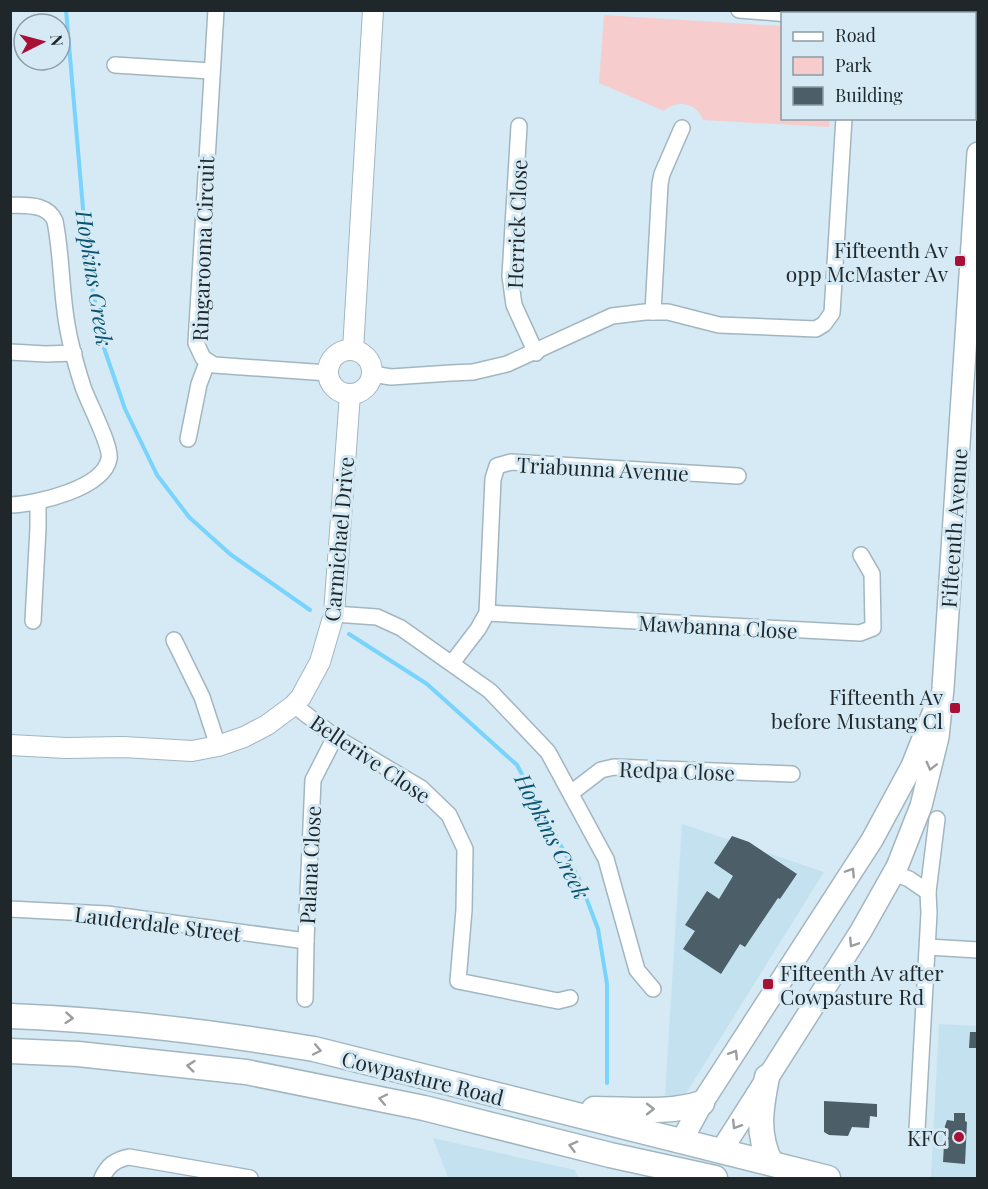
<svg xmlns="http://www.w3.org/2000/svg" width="988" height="1189" font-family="'Playfair Display',serif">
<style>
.built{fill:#c4e1f0}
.green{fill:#f7cccd}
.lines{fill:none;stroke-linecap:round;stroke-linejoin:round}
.stream{stroke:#78d3fd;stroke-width:4}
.building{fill:#4c5e67}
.minor-casing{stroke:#a2b6c0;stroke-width:18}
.tertiary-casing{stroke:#a2b6c0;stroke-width:22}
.secondary-casing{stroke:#a2b6c0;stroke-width:24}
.primary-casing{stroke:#a2b6c0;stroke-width:27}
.minor{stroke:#fff;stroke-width:15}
.tertiary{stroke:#fff;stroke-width:20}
.secondary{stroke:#fff;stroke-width:21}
.primary{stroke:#fff;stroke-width:24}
.oneway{stroke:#9a9ea0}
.poi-dot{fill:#a81035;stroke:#d5eaf4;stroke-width:2}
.labels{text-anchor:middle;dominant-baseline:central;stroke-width:6;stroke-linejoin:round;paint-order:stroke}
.street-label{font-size:21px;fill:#1f272b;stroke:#d5eaf4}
.poi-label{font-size:21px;fill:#1f272b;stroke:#d5eaf4;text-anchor:end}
.water-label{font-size:22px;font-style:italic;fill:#085571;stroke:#d5eaf4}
</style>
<rect width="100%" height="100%" fill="#d5eaf4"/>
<g class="built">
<polygon points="682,824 824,872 685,1095 665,1095"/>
<polygon points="939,1024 977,1026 977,1178 931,1177"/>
<polygon points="433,1138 575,1170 578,1178 448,1178"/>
</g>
<path class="green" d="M604,15L782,26V118L830,119L829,127L703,120C697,103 677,99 664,111L599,83Z"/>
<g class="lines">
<g class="stream">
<polyline points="66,10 88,267 104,348 125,409 157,475 189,517 230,554 310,610"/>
<polyline points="349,634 427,684 517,765 579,879 598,929 607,984 607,1083"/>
</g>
</g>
<g class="building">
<polygon points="732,836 749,842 797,874 780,899 778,898 745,947 740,944 721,974 683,949 695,931 685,925 707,891 719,899 733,876 714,863"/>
<polygon points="970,1032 978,1032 978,1048 969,1048"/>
<polygon points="824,1101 877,1104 877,1117 870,1116 869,1128 852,1127 848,1136 829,1135 824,1132"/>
<polygon points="954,1113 965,1113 965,1121 967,1122 965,1164 943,1162 945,1126 947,1120 954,1121"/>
</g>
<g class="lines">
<defs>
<g id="minor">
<polyline points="216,10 196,343 203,358 214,365 328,373"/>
<polyline points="739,10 789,14"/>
<polyline points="115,65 211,71"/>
<polyline points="519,126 510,276 514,305 536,353"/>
<path d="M10,205C27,206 47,203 55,221C61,251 61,281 65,311C68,337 75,362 83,387C88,402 112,447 109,459C103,489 36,504 10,505"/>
<polyline points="653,312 660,184 662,174 682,128"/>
<polyline points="10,352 46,354 74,353"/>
<polyline points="372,374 391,377 451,373 473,372 507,364 612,316 645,312 668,312 719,325 816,329 824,324 832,313 844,118"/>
<polyline points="188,439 199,384 207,363"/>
<polyline points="487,613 860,633 873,628 872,574 861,555"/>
<polyline points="334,614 377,617 401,628 490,691 548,752 606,859 637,970 653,989"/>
<polyline points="33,621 38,528 38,502"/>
<polyline points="174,640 202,697 218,746"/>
<polyline points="452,663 478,629 487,613 493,479 497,466 511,462 738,476"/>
<polyline points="294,705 335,737 421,788 449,815 465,849 464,910 458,981 558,1001 570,998"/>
<polyline points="571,793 601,770 614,767 792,774"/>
<polyline points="894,873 909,879 928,892"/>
<polyline points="10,909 107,914 306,941"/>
<polyline points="928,947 978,950"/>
<polyline points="305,999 306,941 313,780 335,737"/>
<polyline points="917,1130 929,913 928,892 937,819"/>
<path d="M102,1178C108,1165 115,1160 129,1157L250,1178"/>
</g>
<g id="tertiary">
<polyline points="353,350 373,10"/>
<circle cx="350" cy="372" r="22"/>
<polyline points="10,745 66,748 123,747 192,751 218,746 244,737 267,725 294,705 301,697 320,662 334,614 350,394"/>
</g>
<g id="secondary">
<polyline points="682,1140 702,1103 872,840 912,766 933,713"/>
<polyline points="721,1151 861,931 897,867 921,806 938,737 943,688 978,153"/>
</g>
<g id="primary">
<path d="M10,1016C114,1020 213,1032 314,1049L828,1178"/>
<polyline points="10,1051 78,1054 246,1072 424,1108 610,1155 715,1178"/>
<path d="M767,1077C761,1108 756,1134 771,1163"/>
<path d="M594,1109C630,1109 669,1114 702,1103"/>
</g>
</defs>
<use href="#minor" class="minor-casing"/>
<use href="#tertiary" class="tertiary-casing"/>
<use href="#secondary" class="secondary-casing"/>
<use href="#primary" class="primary-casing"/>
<use href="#minor" class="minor"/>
<use href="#tertiary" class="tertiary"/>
<use href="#secondary" class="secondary"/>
<use href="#primary" class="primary"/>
</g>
<defs><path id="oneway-chevron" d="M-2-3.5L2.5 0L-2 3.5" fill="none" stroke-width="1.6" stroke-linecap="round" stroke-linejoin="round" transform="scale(1.5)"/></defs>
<g class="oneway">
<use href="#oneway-chevron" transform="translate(931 766) rotate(104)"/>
<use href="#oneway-chevron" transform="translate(851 872) rotate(-57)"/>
<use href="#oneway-chevron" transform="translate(853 943) rotate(123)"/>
<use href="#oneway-chevron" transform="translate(69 1018) rotate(4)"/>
<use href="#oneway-chevron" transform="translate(317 1050) rotate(12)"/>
<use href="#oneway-chevron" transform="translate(734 1054) rotate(-58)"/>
<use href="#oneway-chevron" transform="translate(191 1066) rotate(-174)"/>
<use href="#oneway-chevron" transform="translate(383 1099) rotate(-168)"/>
<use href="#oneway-chevron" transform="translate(650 1109)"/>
<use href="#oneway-chevron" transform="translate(736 1125) rotate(122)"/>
<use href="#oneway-chevron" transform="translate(573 1146) rotate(-165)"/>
</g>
<g class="poi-dot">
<rect x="954" y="255" width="12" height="12" rx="3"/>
<rect x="949" y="702" width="12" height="12" rx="3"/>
<rect x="762" y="978" width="12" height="12" rx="3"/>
<circle cx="959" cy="1137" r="6"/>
</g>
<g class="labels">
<g class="street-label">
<text transform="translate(516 224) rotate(-88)">Herrick Close</text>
<text transform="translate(202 249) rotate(-88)">Ringarooma Circuit</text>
<text transform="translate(603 468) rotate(3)">Triabunna Avenue</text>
<text transform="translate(953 528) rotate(-86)">Fifteenth Avenue</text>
<text transform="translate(338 539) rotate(-85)">Carmichael Drive</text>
<text transform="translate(718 626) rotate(3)">Mawbanna Close</text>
<text transform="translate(371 758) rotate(34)">Bellerive Close</text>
<text transform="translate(677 770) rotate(2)">Redpa Close</text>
<text transform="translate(309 865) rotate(-87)">Palana Close</text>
<text transform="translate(158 923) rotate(7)">Lauderdale Street</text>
<text transform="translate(423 1077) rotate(14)">Cowpasture Road</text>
</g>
<g class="poi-label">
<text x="948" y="249">Fifteenth Av<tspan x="948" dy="24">opp McMaster Av</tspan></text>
<text x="943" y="696">Fifteenth Av<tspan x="943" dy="24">before Mustang Cl</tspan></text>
<text x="780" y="972" text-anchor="start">Fifteenth Av after<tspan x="780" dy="24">Cowpasture Rd</tspan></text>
<text x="947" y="1137">KFC</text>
</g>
<g class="water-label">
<text transform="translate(95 278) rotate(81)">Hopkins Creek</text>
<text transform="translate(553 836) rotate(63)">Hopkins Creek</text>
</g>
</g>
<rect width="988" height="1189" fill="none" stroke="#1f272b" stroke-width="24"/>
<rect x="781" y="12" width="195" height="108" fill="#d5eaf4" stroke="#8c9ca4" stroke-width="1.5"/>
<rect x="793" y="32" width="30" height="9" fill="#ffffff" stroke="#8c9ca4" stroke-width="1.5"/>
<text x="835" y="42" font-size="18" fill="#1f272b">Road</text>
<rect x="793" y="57" width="30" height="18" fill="#f7cccd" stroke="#8c9ca4" stroke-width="1.5"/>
<text x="835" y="72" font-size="18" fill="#1f272b">Park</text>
<rect x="793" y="87" width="30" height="18" fill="#4c5e67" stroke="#8c9ca4" stroke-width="1.5"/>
<text x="835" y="102" font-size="18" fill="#1f272b">Building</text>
<g transform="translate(42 42) rotate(84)"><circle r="28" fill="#d5eaf4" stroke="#8c9ca4" stroke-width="1.5"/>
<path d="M0-4.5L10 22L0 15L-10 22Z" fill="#a81035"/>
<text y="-9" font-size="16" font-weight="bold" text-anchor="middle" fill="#1f272b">N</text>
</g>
</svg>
